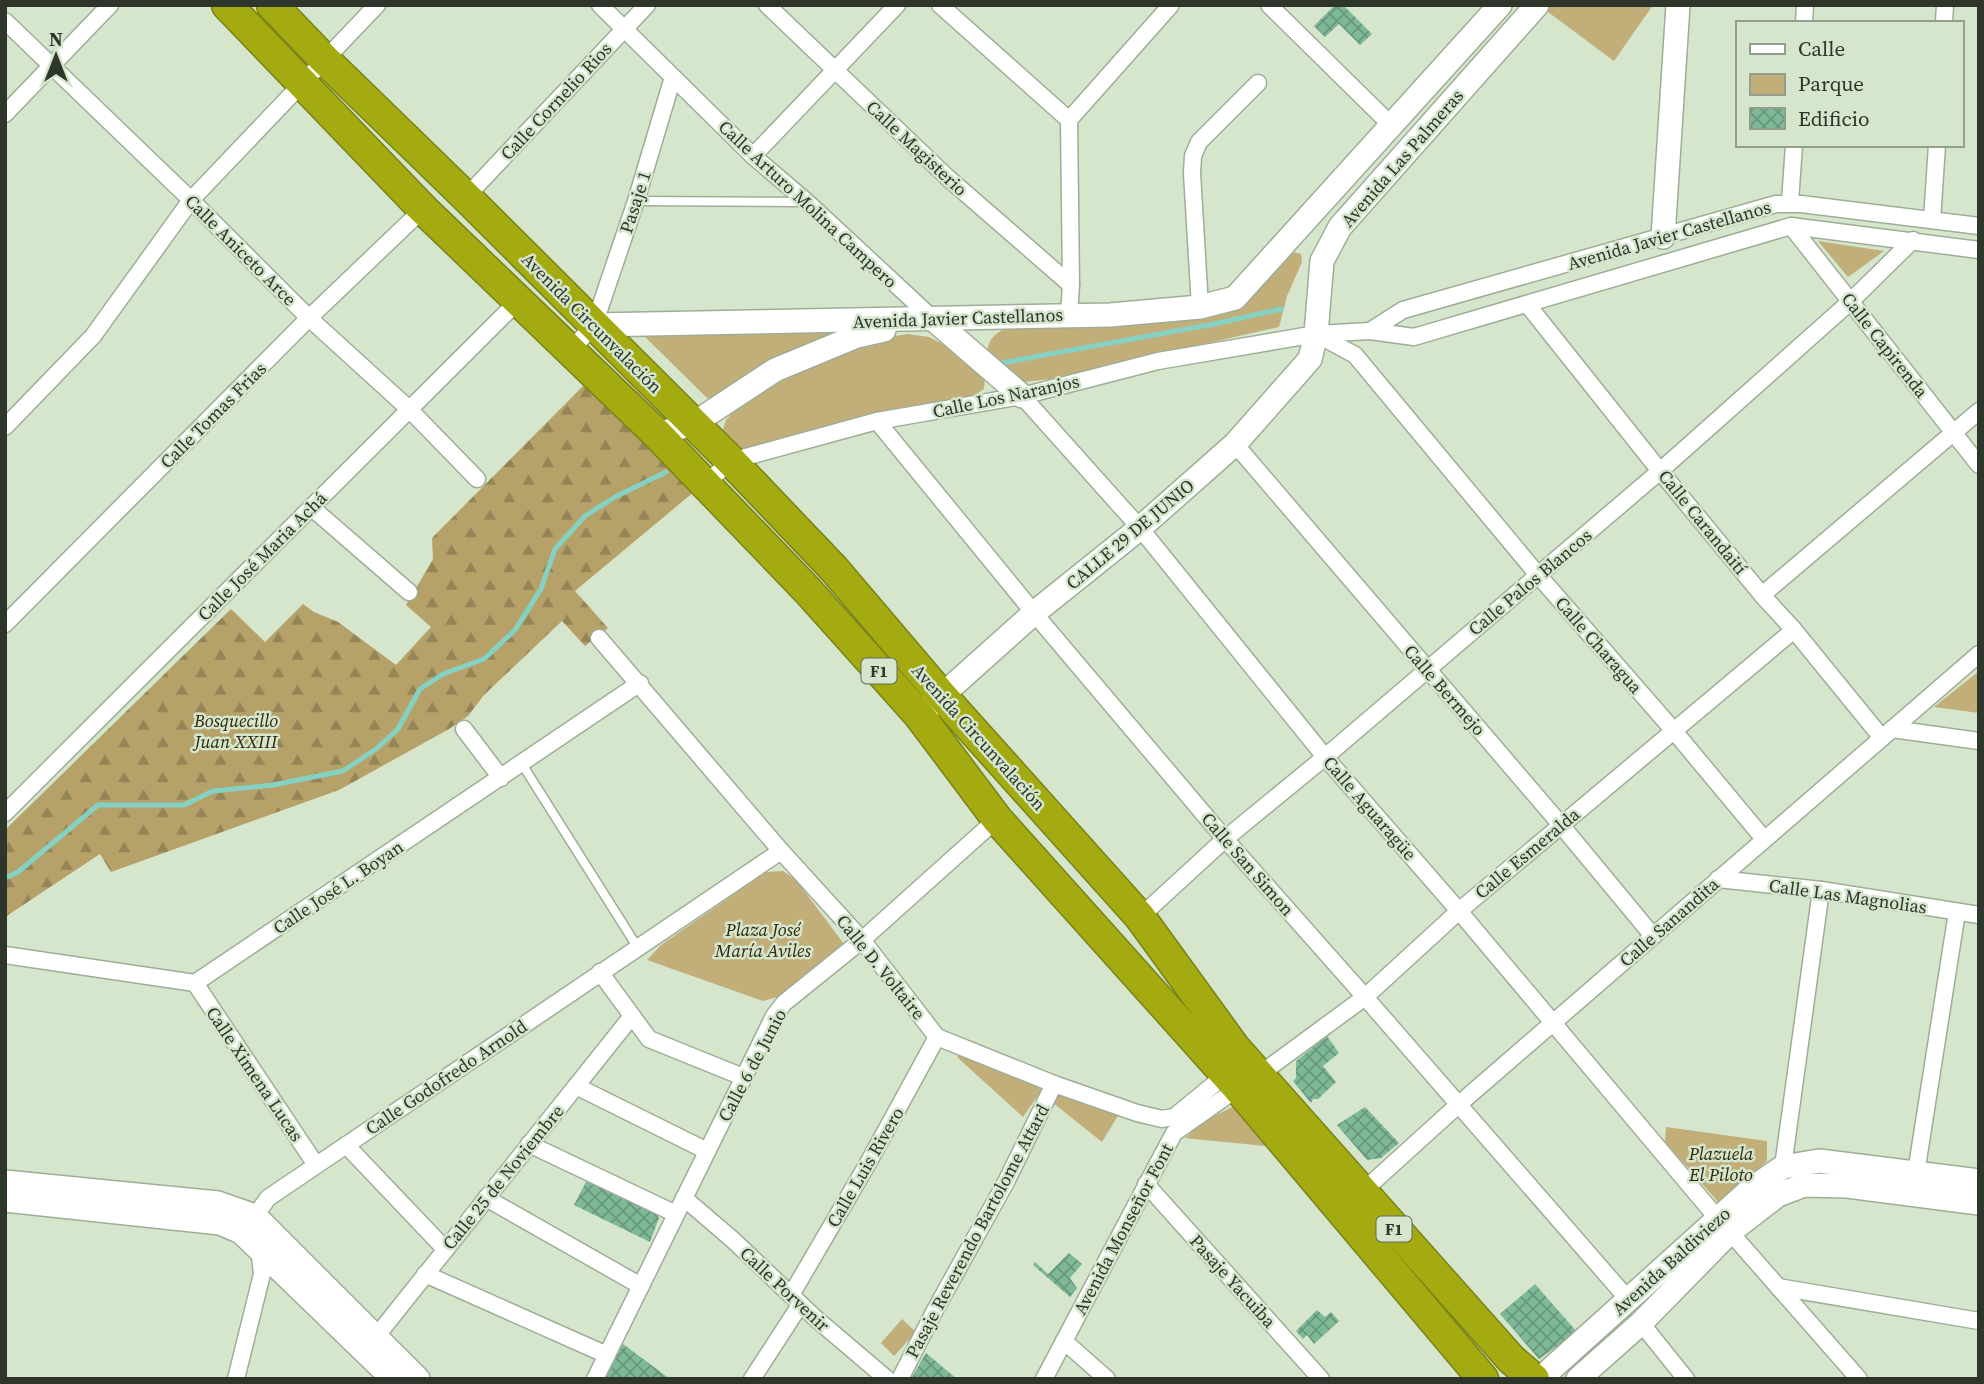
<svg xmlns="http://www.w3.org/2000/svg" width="1984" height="1384" font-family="'Source Serif 4',serif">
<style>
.forest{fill:url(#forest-firs)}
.park{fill:#c1ae79}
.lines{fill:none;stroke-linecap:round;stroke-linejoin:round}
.stream{stroke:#85d2c4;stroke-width:5}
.building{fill:url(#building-cross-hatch)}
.lane-casing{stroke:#9eae96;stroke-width:11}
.street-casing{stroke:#9eae96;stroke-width:19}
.secondary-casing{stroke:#9eae96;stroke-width:26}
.highway-casing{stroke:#7a8219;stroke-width:33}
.lane{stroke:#fff;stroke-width:8}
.street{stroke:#fff;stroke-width:16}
.secondary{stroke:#fff;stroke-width:23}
.highway{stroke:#a3ab10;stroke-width:30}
.labels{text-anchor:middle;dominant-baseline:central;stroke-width:5;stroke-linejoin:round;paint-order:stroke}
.shield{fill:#d5e6cd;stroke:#606a5c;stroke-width:2}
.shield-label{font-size:16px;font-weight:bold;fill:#2e352b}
.street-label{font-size:18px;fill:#2e352b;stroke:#d5e6cd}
.park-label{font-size:18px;font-style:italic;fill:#31280d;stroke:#d5e6cd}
</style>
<defs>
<pattern id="forest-firs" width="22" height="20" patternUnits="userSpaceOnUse" patternTransform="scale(1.75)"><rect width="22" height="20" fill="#b6a168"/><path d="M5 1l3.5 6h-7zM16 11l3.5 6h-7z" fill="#948456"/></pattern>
<pattern id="building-cross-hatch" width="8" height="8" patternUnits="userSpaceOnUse" patternTransform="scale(1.75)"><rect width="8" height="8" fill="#7eb997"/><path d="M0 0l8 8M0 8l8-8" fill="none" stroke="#68977b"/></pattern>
</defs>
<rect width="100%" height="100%" fill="#d5e6cd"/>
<polygon class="forest" points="589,380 695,491 575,591 608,628 585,646 562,621 484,695 468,716 449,729 339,790 111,872 100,854 5,917 5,830 231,609 265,642 303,604 314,612 338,622 396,665 431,627 406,605 433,559 432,538"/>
<g class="park">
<polygon points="1548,5 1653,5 1614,61 1544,9"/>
<polygon points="1818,241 1884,251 1848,277"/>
<path d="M1294,252L1301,254L1302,262L1287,296L1279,327L1050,379L1024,382L1010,375L987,352C989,337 997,332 1010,326L1235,307L1259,289Z"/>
<polygon points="850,329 748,373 716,398 707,398 640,332"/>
<polygon points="907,334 929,337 954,350 985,377 984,389 975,395 854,418 739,451 721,435 726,420 739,405 809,366 867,341"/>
<polygon points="1979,671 1979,713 1934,707"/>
<polygon points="783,871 796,880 844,944 777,997 763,1001 647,960 661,945 766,872"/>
<polygon points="959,1054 1048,1081 1023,1117 957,1057"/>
<polygon points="1060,1087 1122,1109 1102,1142 1052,1102"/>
<polygon points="1232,1107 1243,1107 1277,1145 1265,1146 1185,1138 1203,1122"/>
<polygon points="1666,1127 1767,1141 1767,1161 1719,1203 1665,1142"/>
<polygon points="902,1319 916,1332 894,1356 881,1343"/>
</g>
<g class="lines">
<g class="stream">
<polyline points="996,364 1214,324 1281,309"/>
<polyline points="5,878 18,872 98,805 184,805 213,791 273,785 343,771 376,749 398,729 420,689 443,674 484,659 515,630 541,589 555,549 585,516 615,497 666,472"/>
</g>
</g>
<g class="building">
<polygon points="1335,5 1343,5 1372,34 1360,45 1339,24 1325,37 1314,26"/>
<polygon points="1327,1036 1339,1053 1323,1066 1336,1082 1318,1099 1313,1099 1311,1103 1293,1081 1296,1078 1296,1061"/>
<polygon points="1365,1107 1399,1143 1381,1158 1367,1160 1337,1125"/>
<polygon points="588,1178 651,1206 659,1218 650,1242 574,1205"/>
<polygon points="1069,1253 1082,1264 1070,1278 1077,1288 1070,1297 1033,1265 1035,1262 1048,1274"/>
<polygon points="1535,1284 1577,1332 1539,1359 1500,1314"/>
<polygon points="1317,1310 1325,1317 1331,1312 1339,1321 1314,1344 1307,1335 1303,1339 1296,1331"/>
<polygon points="623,1344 670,1379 605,1379"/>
<polygon points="926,1353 957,1379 913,1379 912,1377"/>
</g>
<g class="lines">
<defs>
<g id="lane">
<polyline points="636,201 804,202"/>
<polyline points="522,764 638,948"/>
</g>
<g id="street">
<polyline points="600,5 753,156 807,202 933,319"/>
<polyline points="767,5 948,178 1071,285"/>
<polyline points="940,5 1069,120"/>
<polyline points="1269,5 1392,126"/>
<polyline points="5,21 191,200 309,318 409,409 477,479"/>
<polyline points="1804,23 1805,5"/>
<polyline points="1944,23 1945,5"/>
<polyline points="5,114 110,5"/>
<polyline points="753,156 897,5"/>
<polyline points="466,197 647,5"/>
<polyline points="1790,202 1794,145"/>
<polyline points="1932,220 1937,145"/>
<polyline points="1791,226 1979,465"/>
<polyline points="1527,304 1660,471 1762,595 1794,630 1882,738"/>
<polyline points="1200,307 1192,173 1193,156 1199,142 1258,83"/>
<polyline points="1069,314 1071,285 1069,120 1171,5"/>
<polyline points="1370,331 1403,310 1776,204 1801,204 1979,226"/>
<polyline points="1316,334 1355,355 1538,575 1674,731 1764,839"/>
<polyline points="571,350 594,325 636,201 673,77"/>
<polyline points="1022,396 1140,528 1325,757 1459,911 1718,1219"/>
<polyline points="877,421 1034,613 1225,839 1365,997 1627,1298"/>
<polyline points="5,427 93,336 191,200 377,5"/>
<polyline points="1235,444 1561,825 1653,936"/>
<polyline points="706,483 731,461 877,421 1022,396 1158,361 1316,334 1370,331 1414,337 1791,226 1979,250"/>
<polyline points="311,507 409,592"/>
<polyline points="1762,595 1979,411"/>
<polyline points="5,624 309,318 423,209"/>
<polyline points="599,638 781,851 862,940 937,1037 1054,1084 1137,1113 1162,1119 1174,1117 1229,1072"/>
<polyline points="464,729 501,778"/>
<polyline points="1892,729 1979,741"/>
<polyline points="5,813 519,300"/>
<polyline points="1718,879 1821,890 1979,915"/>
<polyline points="1140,917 1225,839 1325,757 1660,471 1851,301 1913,240"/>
<polyline points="5,955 195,983 640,683"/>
<polyline points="600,972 649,1039 743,1077"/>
<polyline points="195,983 316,1165"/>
<polyline points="576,1086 707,1151"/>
<polyline points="529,1144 676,1214"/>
<polyline points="346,1145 445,1249"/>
<polyline points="1783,1167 1821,890"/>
<polyline points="1916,1173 1957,912"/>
<polyline points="1146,1184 1321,1379"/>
<polyline points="1362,1192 1458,1105 1979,654"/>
<polyline points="486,1198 641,1286"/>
<polyline points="684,1198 733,1240 814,1317 887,1379"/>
<polyline points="255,1226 255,1216 268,1198 781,851"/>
<polyline points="1730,1232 1859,1379"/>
<polyline points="425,1274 607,1355"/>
<polyline points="1778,1287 1979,1321"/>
<polyline points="791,1295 867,1165 937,1037"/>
<polyline points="1641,1323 1686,1379"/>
<polyline points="375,1338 632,1016"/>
<polyline points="1064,1341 1107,1379"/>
<polyline points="236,1379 262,1274 259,1248"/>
<polyline points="595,1379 774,1016 784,1003 862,940 997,819"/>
<polyline points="752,1379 800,1305"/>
<polyline points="900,1379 934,1312 1006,1182 1054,1084"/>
<polyline points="1044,1379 1174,1133 1238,1088 1259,1075 1365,997 1459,911 1794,630"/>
</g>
<g id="secondary">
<polyline points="1663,237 1678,5"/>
<polyline points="933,319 1022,396"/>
<polyline points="594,325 1110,315 1200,307 1235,298 1500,5"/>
<polyline points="657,434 693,424 775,370 857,336 884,330"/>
<polyline points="929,707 1034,613 1140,528 1235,444 1310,359 1316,334 1322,261 1340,227 1537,5"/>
<polyline points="5,1182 218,1203 255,1216 418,1379"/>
<polyline points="5,1200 220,1223 241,1232 393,1379"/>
<polyline points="1540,1379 1751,1189 1783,1167 1819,1161 1979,1181"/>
<polyline points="1578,1379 1641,1323 1730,1232 1778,1195 1804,1185 1847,1186 1979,1203"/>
</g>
<g id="highway">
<polyline points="227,5 423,209 657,434 808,591 919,715 997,819 1238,1088 1483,1379"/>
<polyline points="272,5 325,60 466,197 731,461 834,569 942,696 1140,917 1235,1048 1511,1359 1534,1379"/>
</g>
</defs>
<use href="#lane" class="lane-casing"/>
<use href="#street" class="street-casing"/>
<use href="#secondary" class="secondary-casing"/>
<use href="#highway" class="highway-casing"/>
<use href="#lane" class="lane"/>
<use href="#street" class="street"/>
<use href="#secondary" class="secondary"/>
<use href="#highway" class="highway"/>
</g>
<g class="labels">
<g class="shield">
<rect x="861.5" y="658.5" width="35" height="25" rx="5"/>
<rect x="1376.5" y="1216.5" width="35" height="25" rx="5"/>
</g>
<g class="shield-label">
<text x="879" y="671">F1</text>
<text x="1394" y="1229">F1</text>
</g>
<g class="street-label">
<text transform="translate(556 101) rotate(-47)">Calle Cornelio Rios</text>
<text transform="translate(917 148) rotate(43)">Calle Magisterio</text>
<text transform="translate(1402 158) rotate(-49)">Avenida Las Palmeras</text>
<text transform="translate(635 202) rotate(-72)">Pasaje 1</text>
<text transform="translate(808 204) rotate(43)">Calle Arturo Molina Campero</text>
<text transform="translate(1669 235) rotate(-16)">Avenida Javier Castellanos</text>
<text transform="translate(241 250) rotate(45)">Calle Aniceto Arce</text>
<text transform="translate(958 318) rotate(-2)">Avenida Javier Castellanos</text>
<text transform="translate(592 323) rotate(45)">Avenida Circunvalación</text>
<text transform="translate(1885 345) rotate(52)">Calle Capirenda</text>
<text transform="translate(1006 396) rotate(-12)">Calle Los Naranjos</text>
<text transform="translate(213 415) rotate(-45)">Calle Tomas Frias</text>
<text transform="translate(1703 522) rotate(51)">Calle Carandaití</text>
<text transform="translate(1130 534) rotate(-40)">CALLE 29 DE JUNIO</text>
<text transform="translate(262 556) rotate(-45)">Calle José Maria Achá</text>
<text transform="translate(1530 582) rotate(-40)">Calle Palos Blancos</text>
<text transform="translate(1599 645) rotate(49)">Calle Charagua</text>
<text transform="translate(1445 690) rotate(49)">Calle Bermejo</text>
<text transform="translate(979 737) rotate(48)">Avenida Circunvalación</text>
<text transform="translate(1370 808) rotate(49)">Calle Aguaragüe</text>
<text transform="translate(1527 853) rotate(-40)">Calle Esmeralda</text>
<text transform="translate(1248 864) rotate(49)">Calle San Simon</text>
<text transform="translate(338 887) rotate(-34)">Calle José L. Boyan</text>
<text transform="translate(1848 896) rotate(8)">Calle Las Magnolias</text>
<text transform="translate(1669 922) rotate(-41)">Calle Sanandita</text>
<text transform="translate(881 967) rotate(51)">Calle D. Voltaire</text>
<text transform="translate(752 1065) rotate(-62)">Calle 6 de Junio</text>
<text transform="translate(255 1074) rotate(56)">Calle Ximena Lucas</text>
<text transform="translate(446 1077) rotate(-34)">Calle Godofredo Arnold</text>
<text transform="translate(865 1167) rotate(-60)">Calle Luis Rivero</text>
<text transform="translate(503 1177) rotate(-51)">Calle 25 de Noviembre</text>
<text transform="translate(1123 1229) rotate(-62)">Avenida Monseñor Font</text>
<text transform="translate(977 1231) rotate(-62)">Pasaje Reverendo Bartolome Attard</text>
<text transform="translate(1671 1261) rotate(-42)">Avenida Baldiviezo</text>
<text transform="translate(1233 1281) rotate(48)">Pasaje Yacuiba</text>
<text transform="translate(785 1289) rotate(43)">Calle Porvenir</text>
</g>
<g class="park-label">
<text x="236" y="720">Bosquecillo<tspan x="236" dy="21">Juan XXIII</tspan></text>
<text x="763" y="929">Plaza José<tspan x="763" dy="21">María Aviles</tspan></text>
<text x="1721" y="1153">Plazuela<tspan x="1721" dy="21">El Piloto</tspan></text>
</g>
</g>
<rect width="1984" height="1384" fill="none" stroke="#2e352b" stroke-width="14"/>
<rect x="1736" y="21" width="228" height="126" fill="#d5e6cd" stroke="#929f8c" stroke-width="2"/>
<rect x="1750" y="44" width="35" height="10" fill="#ffffff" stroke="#929f8c" stroke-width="2"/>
<text x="1798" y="56" font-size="21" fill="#2e352b">Calle</text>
<rect x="1750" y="74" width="35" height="21" fill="#c1ae79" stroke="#929f8c" stroke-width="2"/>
<text x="1798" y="91" font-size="21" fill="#2e352b">Parque</text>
<rect x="1750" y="108" width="35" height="21" fill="url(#building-cross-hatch)" stroke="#929f8c" stroke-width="2"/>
<text x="1798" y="126" font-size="21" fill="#2e352b">Edificio</text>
<g transform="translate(56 56)" stroke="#d5e6cd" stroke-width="5" paint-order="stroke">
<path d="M0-5L12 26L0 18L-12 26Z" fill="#2e352b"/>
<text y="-10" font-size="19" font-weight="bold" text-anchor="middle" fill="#2e352b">N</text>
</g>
</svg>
